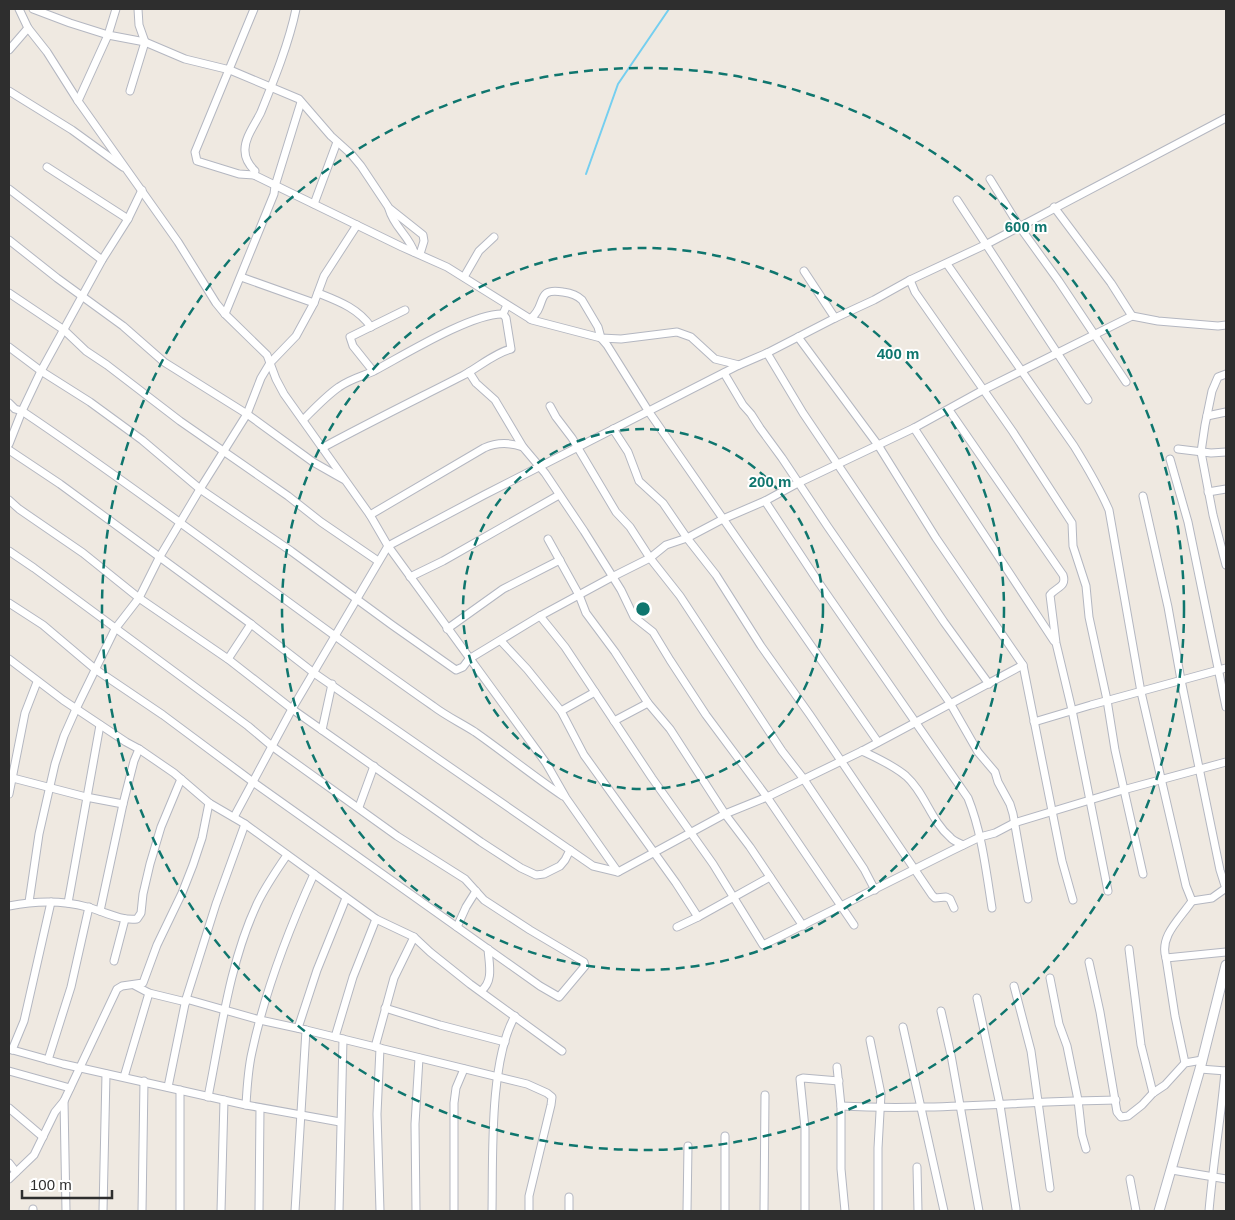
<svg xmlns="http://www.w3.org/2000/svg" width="1235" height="1220" font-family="Helvetica,sans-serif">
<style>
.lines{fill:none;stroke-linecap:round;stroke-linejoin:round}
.stream{stroke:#75cff0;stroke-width:2}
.minor-casing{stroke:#b4b7c1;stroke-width:9}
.tertiary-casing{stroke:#b4b7c1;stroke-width:11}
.minor{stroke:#fff;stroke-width:7}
.tertiary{stroke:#fff;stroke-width:9}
.ring{fill:none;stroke:#0f766e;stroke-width:2.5;stroke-dasharray:9 6}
.centre{fill:#0f766e;stroke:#fff;stroke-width:2.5}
.ring-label{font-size:15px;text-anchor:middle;font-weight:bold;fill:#0f766e;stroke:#fff;stroke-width:4;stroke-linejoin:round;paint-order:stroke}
</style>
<rect width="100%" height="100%" fill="#efe9e1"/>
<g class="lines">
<polyline class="stream" points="586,174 618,84 669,9"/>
<defs>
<g id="minor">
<polyline points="19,9 28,28 47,52 78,101 178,242 216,303 225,314 267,355 276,379 284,394 370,515 388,546 292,709 234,817"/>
<polyline points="33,9 70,23 108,35 145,42 185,59 230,70 299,99 331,136 351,154 361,166 389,208 423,235 424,241 420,254"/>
<polyline points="254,9 195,152 197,161 239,174 254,175 402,247 447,267 532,320 601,338 621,339 677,332 691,337 715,359 739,365 767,353 835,318 874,300 910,280 987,244 1226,118"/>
<polyline points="9,50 28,28"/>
<polyline points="9,91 72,130 123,167"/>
<polyline points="130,91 145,42 139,25 138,9"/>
<polyline points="78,101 108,35 116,9"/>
<polyline points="47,167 128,219"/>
<path d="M254,175L255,171C249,165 245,159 245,151C244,138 256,123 261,112C274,80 289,43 296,9"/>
<polyline points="990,179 1019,226 1058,280 1126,382"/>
<polyline points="9,189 102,260"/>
<polyline points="957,200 1088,400"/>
<polyline points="314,204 337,142"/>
<polyline points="1054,207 1111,283 1132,316"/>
<path d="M389,209C394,227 409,236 414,252"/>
<polyline points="9,240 57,278 123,326 164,362 247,414 313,462 343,479"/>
<path d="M947,264L1074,446C1087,467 1099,487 1109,510L1141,692L1186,886L1192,901L1212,898L1226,888"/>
<polyline points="804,271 835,318"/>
<polyline points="241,277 314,303"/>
<polyline points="464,277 479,251 494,237"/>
<polyline points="910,280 915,292 1013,432 1072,523 1073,546 1086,586 1089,617 1107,700 1115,750 1143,874"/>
<polyline points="9,293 64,330 86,351 107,365 180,421 288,496 321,522 378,561"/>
<path d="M318,293C338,301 358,308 371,327"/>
<polyline points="225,314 274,194 275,186 301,102"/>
<path d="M530,319C548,306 534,287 563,292C570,293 577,295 582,300L598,327L601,338L607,345L649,412L878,742"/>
<polyline points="798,337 878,445 936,538 1023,665 1062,861 1073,900"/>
<polyline points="9,347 41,371 90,402 142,440 200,489 291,551 392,625 456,670 463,667 469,659 540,616 612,577 650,558 666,545 687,538 723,519 765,501 798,483 914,428 983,390 1132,316 1158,321 1218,326 1226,325"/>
<polyline points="767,353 803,413 944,622 989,684"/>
<polyline points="373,371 353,346 350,337 405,310"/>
<polyline points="469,372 476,383 495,400 523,447 545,473 584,531 621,590 634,617 653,632 670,660 706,715 767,797 854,925"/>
<polyline points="724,373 743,405 751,414 760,428 782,458 828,527 950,703 978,752 995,772 998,782 1010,804 1013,814 1028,899"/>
<polyline points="1226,374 1218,377 1212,391 1205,425 1201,452 1213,515 1226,565"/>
<path d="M9,403L15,409L22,411C162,505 295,610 433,706C446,716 461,723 475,732C505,753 533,776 563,796"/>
<polyline points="550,406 556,417 572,438 616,512 630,527 650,558 680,596 782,751 803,778 838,830 864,869 875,890"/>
<path d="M949,410L1063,575C1067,587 1056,587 1050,595L1056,643L1072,710L1108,891"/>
<polyline points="1207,416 1226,412"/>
<path d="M303,420C314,409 326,396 339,387C350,379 363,376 374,371C404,355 472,313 503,314"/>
<polyline points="914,428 1054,641"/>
<polyline points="613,429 628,452 639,481 663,503 687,538 716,575 761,646 810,715 932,895 935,898 946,897 950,899 954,908"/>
<polyline points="9,444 22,411 41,371 102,260 128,219 142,190"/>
<path d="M322,448C368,423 415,400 462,376C478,368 494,353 511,349L506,318L503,314L507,305"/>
<polyline points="1178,449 1211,453 1226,452"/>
<polyline points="9,450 60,484 251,624 314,673 593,866 618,872 725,814 767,797 862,751 1023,665"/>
<polyline points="1170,459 1188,522 1226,707"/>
<polyline points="1208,492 1226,489"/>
<polyline points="1143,496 1168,607 1181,680 1220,870 1226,889"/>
<polyline points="9,500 19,509 83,553 139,598 228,659 292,709 481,842 521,868 536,875 544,874 560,866 565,860 570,850"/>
<path d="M765,501L819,583L968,798C982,833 986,871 992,908"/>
<path d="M370,515L484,448C497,442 509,442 523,447"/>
<polyline points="548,539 579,595 586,613 615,652 648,703 670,729 725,814 750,847 803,926"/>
<polyline points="9,551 34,568 248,726 273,747 397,836 465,879 484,900 530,930 584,962 585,966 559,997 540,986 253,782 163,715 95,669 43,625 9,603"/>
<polyline points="410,577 443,561 559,495"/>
<polyline points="540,616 565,647 652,778 713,864 763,945 951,851 980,837 995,833 1014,823 1123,790 1226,762"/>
<polyline points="447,629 503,589 560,560"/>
<polyline points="501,641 527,669 561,711 584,755 676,883 698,917"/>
<polyline points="9,659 63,700 126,742 139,749 174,773 209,803 245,824 376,919 414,937 430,952 470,984 562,1051"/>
<polyline points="228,659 251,624"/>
<polyline points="561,711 595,692"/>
<polyline points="614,721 648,703"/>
<polyline points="1034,722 1091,705 1226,668"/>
<polyline points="322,730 332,684"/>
<path d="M862,751C877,758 893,765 906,776C925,793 931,821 950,837C953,841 959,843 963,845"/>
<polyline points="9,777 86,797 123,804"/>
<polyline points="9,794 25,713 37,682"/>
<polyline points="359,807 374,766"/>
<polyline points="618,872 566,798 546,763 388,546 484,495 739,365"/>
<polyline points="29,902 39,834 55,764 64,736 76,709 115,629 139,598 159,558 200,489 247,414 261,378 270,363 296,336 314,303 324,276 357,225"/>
<polyline points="68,903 100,725"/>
<path d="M9,906C35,901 61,900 87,907C103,911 120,921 137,919L141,913L143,894L150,864L161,827L181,779"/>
<polyline points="100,911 123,804 134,761 139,749"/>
<polyline points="457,927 466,907 476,891"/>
<polyline points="677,927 698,917 770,877"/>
<polyline points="1129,949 1141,1045 1153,1093"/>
<polyline points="1166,958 1226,952"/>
<polyline points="114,961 125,919"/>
<polyline points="1089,962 1100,1012 1117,1112 1121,1117 1128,1116 1142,1105 1153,1093 1165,1085 1185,1063 1202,1060"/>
<polyline points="1050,978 1059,1024 1067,1046 1078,1100 1082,1135 1086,1149"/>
<polyline points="134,985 149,993 186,1002"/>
<polyline points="1014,986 1031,1051 1050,1188"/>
<path d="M481,991C494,981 489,964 488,949"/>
<polyline points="977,998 1000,1105 1016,1209"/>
<polyline points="186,999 260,1020 306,1030 527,1084 547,1093 552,1097 551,1105 529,1196 529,1211"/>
<polyline points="385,1008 440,1025 505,1042"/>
<polyline points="941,1011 951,1055 979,1211"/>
<polyline points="903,1027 944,1211"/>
<polyline points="298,1028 317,970 346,898"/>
<polyline points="335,1037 353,977 376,919"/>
<polyline points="870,1040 881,1094 878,1148 878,1211"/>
<polyline points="375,1047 394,978 414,937"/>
<polyline points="9,1049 63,1064 246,1105 340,1122"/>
<polyline points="12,1050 24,1021 51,902"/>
<polyline points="48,1060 71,987 89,907"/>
<path d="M1185,1063L1175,1016L1166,958C1159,936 1180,919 1192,901"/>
<polyline points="837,1067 841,1106 841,1169 845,1211"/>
<polyline points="1200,1069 1226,1071"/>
<polyline points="9,1071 70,1088"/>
<polyline points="124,1077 149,993"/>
<polyline points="168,1087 186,999 216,904 245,824"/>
<path d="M208,1097C221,1033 229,964 257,904C265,887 276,871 287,855"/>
<polyline points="64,1101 66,1211"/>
<path d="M246,1105C247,1087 248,1069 252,1052C265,991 288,931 314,874"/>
<path d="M841,1106C932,1111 1024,1101 1116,1100"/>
<polyline points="9,1108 43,1137"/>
<polyline points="725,1136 725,1211"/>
<polyline points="9,1163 16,1172"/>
<polyline points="917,1167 918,1211"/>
<polyline points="1172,1170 1226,1179"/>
<polyline points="9,1179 34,1155 55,1112 64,1101 117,989 122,986 143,983 157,945 182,893 193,865 202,838 209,803"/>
<polyline points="1130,1179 1136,1211"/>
<polyline points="569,1197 569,1211"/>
<polyline points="33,1211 33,1209"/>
<polyline points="103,1211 106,1074"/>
<polyline points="142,1211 144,1081"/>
<polyline points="180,1211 180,1090"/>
<polyline points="221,1211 224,1100"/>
<polyline points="259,1211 260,1108"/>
<polyline points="295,1211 306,1030"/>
<polyline points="339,1211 343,1039"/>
<polyline points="380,1211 377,1114 380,1048"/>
<polyline points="416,1211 415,1124 419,1058"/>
<polyline points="454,1211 454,1103 456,1088 464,1069"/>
<path d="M492,1211C493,1159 489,1061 515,1016"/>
<polyline points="687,1211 688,1146"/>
<polyline points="764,1211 765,1095"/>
<polyline points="805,1211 805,1128 800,1079 803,1078 839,1081"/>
<path d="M1209,1211C1213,1164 1221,1118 1225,1071"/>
</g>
<polyline id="tertiary" points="1159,1211 1200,1069 1226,965"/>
</defs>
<use href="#minor" class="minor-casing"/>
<use href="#tertiary" class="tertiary-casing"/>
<use href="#minor" class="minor"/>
<use href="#tertiary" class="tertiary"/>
</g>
<g class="ring">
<circle cx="643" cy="609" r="180"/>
<circle cx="643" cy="609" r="361"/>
<circle cx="643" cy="609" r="541"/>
</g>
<circle cx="643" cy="609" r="8" class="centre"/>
<g class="ring-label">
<text x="1026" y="232">600 m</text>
<text x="898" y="359">400 m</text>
<text x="770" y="487">200 m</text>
</g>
<rect width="1235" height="1220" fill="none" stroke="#2e2e2e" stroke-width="20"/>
<path d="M22 1190v8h90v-8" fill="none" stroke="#2e2e2e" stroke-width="2.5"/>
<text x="30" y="1190" font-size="15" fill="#2e2e2e" stroke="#ffffff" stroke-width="4" paint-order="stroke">100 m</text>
</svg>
